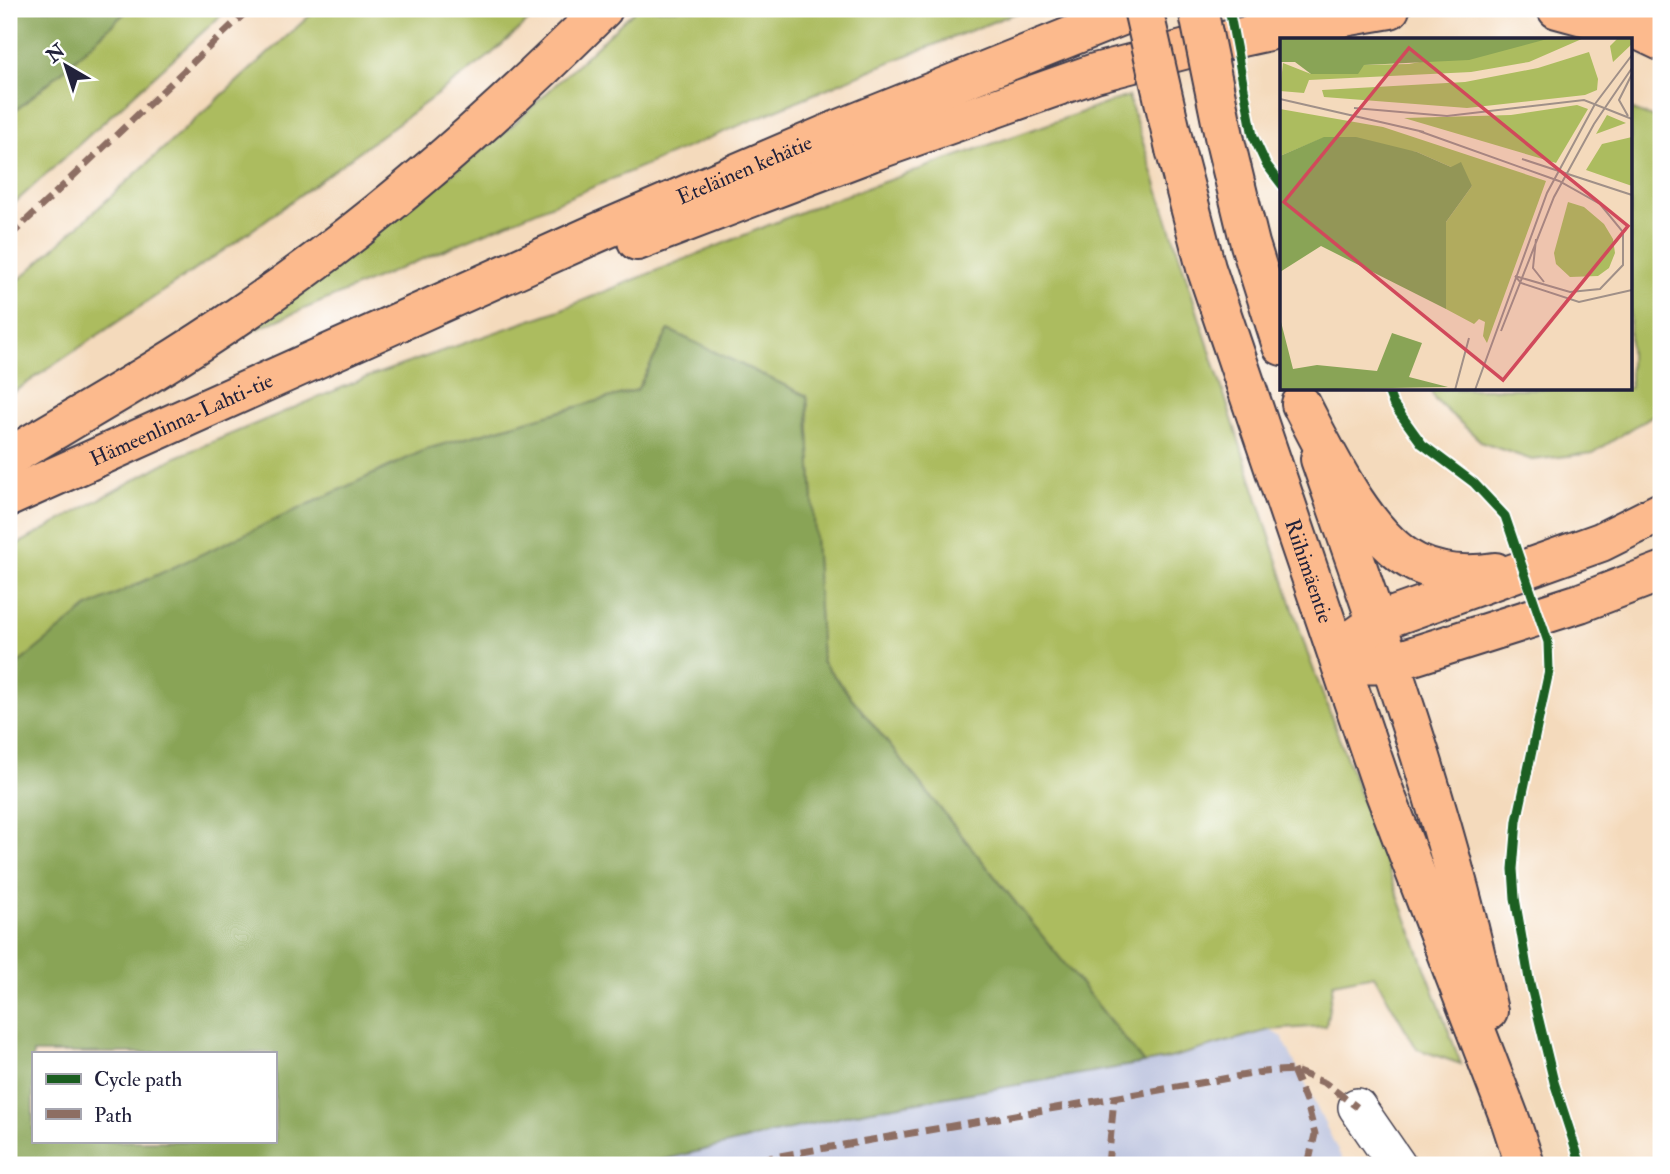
<svg xmlns="http://www.w3.org/2000/svg" width="1670" height="1174" font-family="'IM FELL Double Pica',serif">
<style>
.industrial{fill:#bcc3de}
.green{fill:#acbc5f;stroke:#676f4d;stroke-width:2}
.forest{fill:#89a456;stroke:#566348;stroke-width:2;fill-rule:evenodd}
.lines{fill:none;stroke-linecap:round;stroke-linejoin:round}
.minor-casing{stroke:#423e4e;stroke-width:40}
.major-casing{stroke:#423e4e;stroke-width:42}
.highway-casing{stroke:#423e4e;stroke-width:42}
.minor{stroke:#fff;stroke-width:37}
.major{stroke:#fcba8d;stroke-width:38}
.highway{stroke:#fcba8d;stroke-width:38}
.major-bridge-casing{stroke:#423e4e;stroke-width:42;stroke-linecap:butt}
.major-bridge{stroke:#fcba8d;stroke-width:38}
.quiet{stroke:#8d6e63;stroke-width:7;stroke-dasharray:14 7;stroke-linecap:butt}
.cycleway-casing{stroke:#fff;stroke-width:13}
.cycleway{stroke:#1b5e20;stroke-width:9}
.labels{text-anchor:middle;dominant-baseline:central;stroke-width:5;stroke-linejoin:round;paint-order:stroke}
.street-label{font-size:21px;fill:#22223b;stroke:#fff}
.inset-road{fill:none;stroke:#a09088;stroke-width:2}
.view{fill:#d1495b;fill-opacity:0.15;stroke:#d1495b;stroke-width:3.5}
.inset-edge{fill:none;stroke:#22223b;stroke-width:3.5}
</style>
<rect width="100%" height="100%" fill="#fff"/>
<filter id="ink" filterUnits="userSpaceOnUse"><feTurbulence type="fractalNoise" baseFrequency=".0143" numOctaves="2"/><feDisplacementMap in="SourceGraphic" scale="14" xChannelSelector="R" yChannelSelector="G"/><feConvolveMatrix kernelMatrix="1 2 1 2 8 2 1 2 1" color-interpolation-filters="sRGB"/></filter>
<filter id="wash" filterUnits="userSpaceOnUse"><feTurbulence type="fractalNoise" baseFrequency=".00686" numOctaves="4" result="noise"/><feDisplacementMap in="SourceGraphic" scale="28" xChannelSelector="R" yChannelSelector="G"/><feGaussianBlur stdDeviation="1.57" result="paint"/><feColorMatrix in="noise" values="0 0 0 0 0 0 0 0 0 0 0 0 0 0 0 0 0 1.4 0 .05"/><feComposite in="paint" operator="in"/></filter>
<g filter="url(#wash)">
<rect width="100%" height="100%" fill="#f4dabc"/>
<polygon class="industrial" points="1269,1030 1282,1037 1345,1165 641,1165 866,1111 1170,1058"/>
<g class="green">
<polygon points="129,9 228,9 9,208 9,116 60,73"/>
<polygon points="317,9 542,9 488,57 233,244 9,395 9,289"/>
<polygon points="636,9 1026,9 885,64 240,336 502,135"/>
<polygon points="1128,96 1307,652 1461,1064 1417,1049 1374,975 1333,983 1326,1026 1269,1030 1170,1058 1144,1063 822,661 807,396 668,331 637,390 427,449 9,673 9,549 174,458 365,378 562,309 818,205"/>
<polygon points="1630,109 1652,117 1661,126 1661,410 1593,453 1532,460 1483,443 1435,400 1430,389 1630,388"/>
</g>
<g class="forest">
<polygon points="9,9 129,9 60,73 9,116"/>
<path d="M669,330L807,396L822,661L1144,1063L866,1111L641,1165H9V671L88,607L427,449L637,390ZM33,1053H275V1141H33Z"/>
</g>
</g>
<g filter="url(#ink)">
<g class="lines">
<defs>
<polyline id="minor" points="1357,1107 1397,1165"/>
<g id="major">
<polyline points="1225,141 1250,244 1282,346"/>
<path id="s1" d="M1175,149L1206,268L1381,783L1511,1122L1525,1165"/>
<path d="M1320,459C1383,640 1449,822 1488,1011"/>
</g>
<g id="highway">
<polyline points="1557,9 1642,32 1661,41"/>
<polyline points="637,241 871,152 1095,73 1187,49 1292,26 1390,9"/>
<path d="M1301,404C1326,452 1366,538 1416,563C1441,575 1469,576 1495,572"/>
<path d="M9,457C88,410 168,365 243,313C373,225 493,119 603,9"/>
<path id="s2" d="M9,497L597,233L830,133L1139,9"/>
<path d="M1661,512L1601,542L1377,622L1352,640L1339,655C1359,666 1368,666 1391,663L1580,603L1661,572"/>
</g>
</defs>
<use href="#minor" class="minor-casing"/>
<use href="#major" class="major-casing"/>
<use href="#highway" class="highway-casing"/>
<use href="#minor" class="minor"/>
<use href="#major" class="major"/>
<use href="#highway" class="highway"/>
<defs>
<g id="major-bridge">
<polyline points="1143,9 1175,149"/>
<polyline points="1198,9 1225,141"/>
</g>
</defs>
<use href="#major-bridge" class="major-bridge-casing"/>
<use href="#major-bridge" class="major-bridge"/>
<g class="quiet">
<polyline points="9,237 249,9"/>
<polyline points="1293,1070 1308,1107 1315,1134 1308,1165"/>
<polyline points="739,1165 762,1159 1263,1072 1293,1070 1325,1083 1357,1107"/>
<polyline points="1108,1165 1114,1098"/>
</g>
<defs>
<g id="cycleway">
<polyline points="1229,9 1253,136 1266,164 1282,185"/>
<polyline points="1387,388 1393,404 1422,444 1474,483 1505,516 1548,642 1549,671 1517,821 1513,869 1515,898 1529,979 1554,1082 1581,1165"/>
</g>
</defs>
<use href="#cycleway" class="cycleway-casing"/>
<use href="#cycleway" class="cycleway"/>
</g>
</g>
<g class="labels">
<g class="street-label">
<text stroke="none"><textPath href="#s2" startOffset="805">Eteläinen kehätie</textPath></text>
<text stroke="none"><textPath href="#s2" startOffset="189">Hämeenlinna-Lahti-tie</textPath></text>
<text stroke="none"><textPath href="#s1" startOffset="443">Riihimäentie</textPath></text>
</g>
</g>
<g transform="translate(1280 38)">
<rect width="352" height="352" fill="#f4dabc"/>
<path d="M270,0H304L249,24L191,34L29,42L24,55L0,53L3,25L31,36L84,27L129,26ZM338,0H352V6L333,24L330,8ZM309,14L318,41L317,52L305,57L187,70L44,59L42,52L185,44L258,30ZM297,67L308,71L276,125L124,80L231,77ZM0,71L103,89L266,143L207,305L203,298L205,284L199,281L194,286L166,271V184L192,148L171,129L137,114L43,100L0,118ZM327,77L346,85L316,96ZM352,99V148L306,132L322,106ZM288,164L304,169L324,186L333,201L335,215L329,230L318,238L290,239L276,226L274,215Z" fill="#acbc5f"/>
<path d="M0,0H271L189,22L84,27L78,36H31L15,24H0ZM44,99H76L137,114L171,129L181,124L192,148L166,184V271L41,208L0,234V118ZM0,280L13,331L37,327L97,333L112,295L142,305L129,339L168,349L0,352Z" fill="#89a456"/>
<path class="inset-road" d="M0,61L144,94M74,70L167,78L304,62L352,81M348,78L339,62L352,36M139,93L279,143L320,166L343,194V227L320,251L290,254L235,238M242,121L352,157M256,201L253,230L264,244M235,238L241,245L299,264L352,252M221,293L274,159L314,86L352,30M175,352L189,300M195,352L267,155L315,66L352,17"/>
<path class="view" d="M129,10L348,188L223,342L4,164Z"/>
<rect width="352" height="352" class="inset-edge"/>
</g>
<rect width="1670" height="1174" fill="none" stroke="#fff" stroke-width="35"/>
<rect x="32" y="1052" width="245" height="91" fill="#ffffff" stroke="#a7a7b1" stroke-width="2"/>
<rect x="46" y="1074" width="35" height="10" fill="#1b5e20" stroke="#a7a7b1" stroke-width="2"/>
<text x="94" y="1086" font-size="21" fill="#22223b">Cycle path</text>
<rect x="46" y="1109" width="35" height="10" fill="#8d6e63" stroke="#a7a7b1" stroke-width="2"/>
<text x="94" y="1122" font-size="21" fill="#22223b">Path</text>
<g transform="translate(66 66) rotate(321)" stroke="#ffffff" stroke-width="5" paint-order="stroke">
<path d="M0-5L12 26L0 18L-12 26Z" fill="#22223b"/>
<text y="-10" font-size="19" font-weight="bold" text-anchor="middle" fill="#22223b">N</text>
</g>
</svg>
